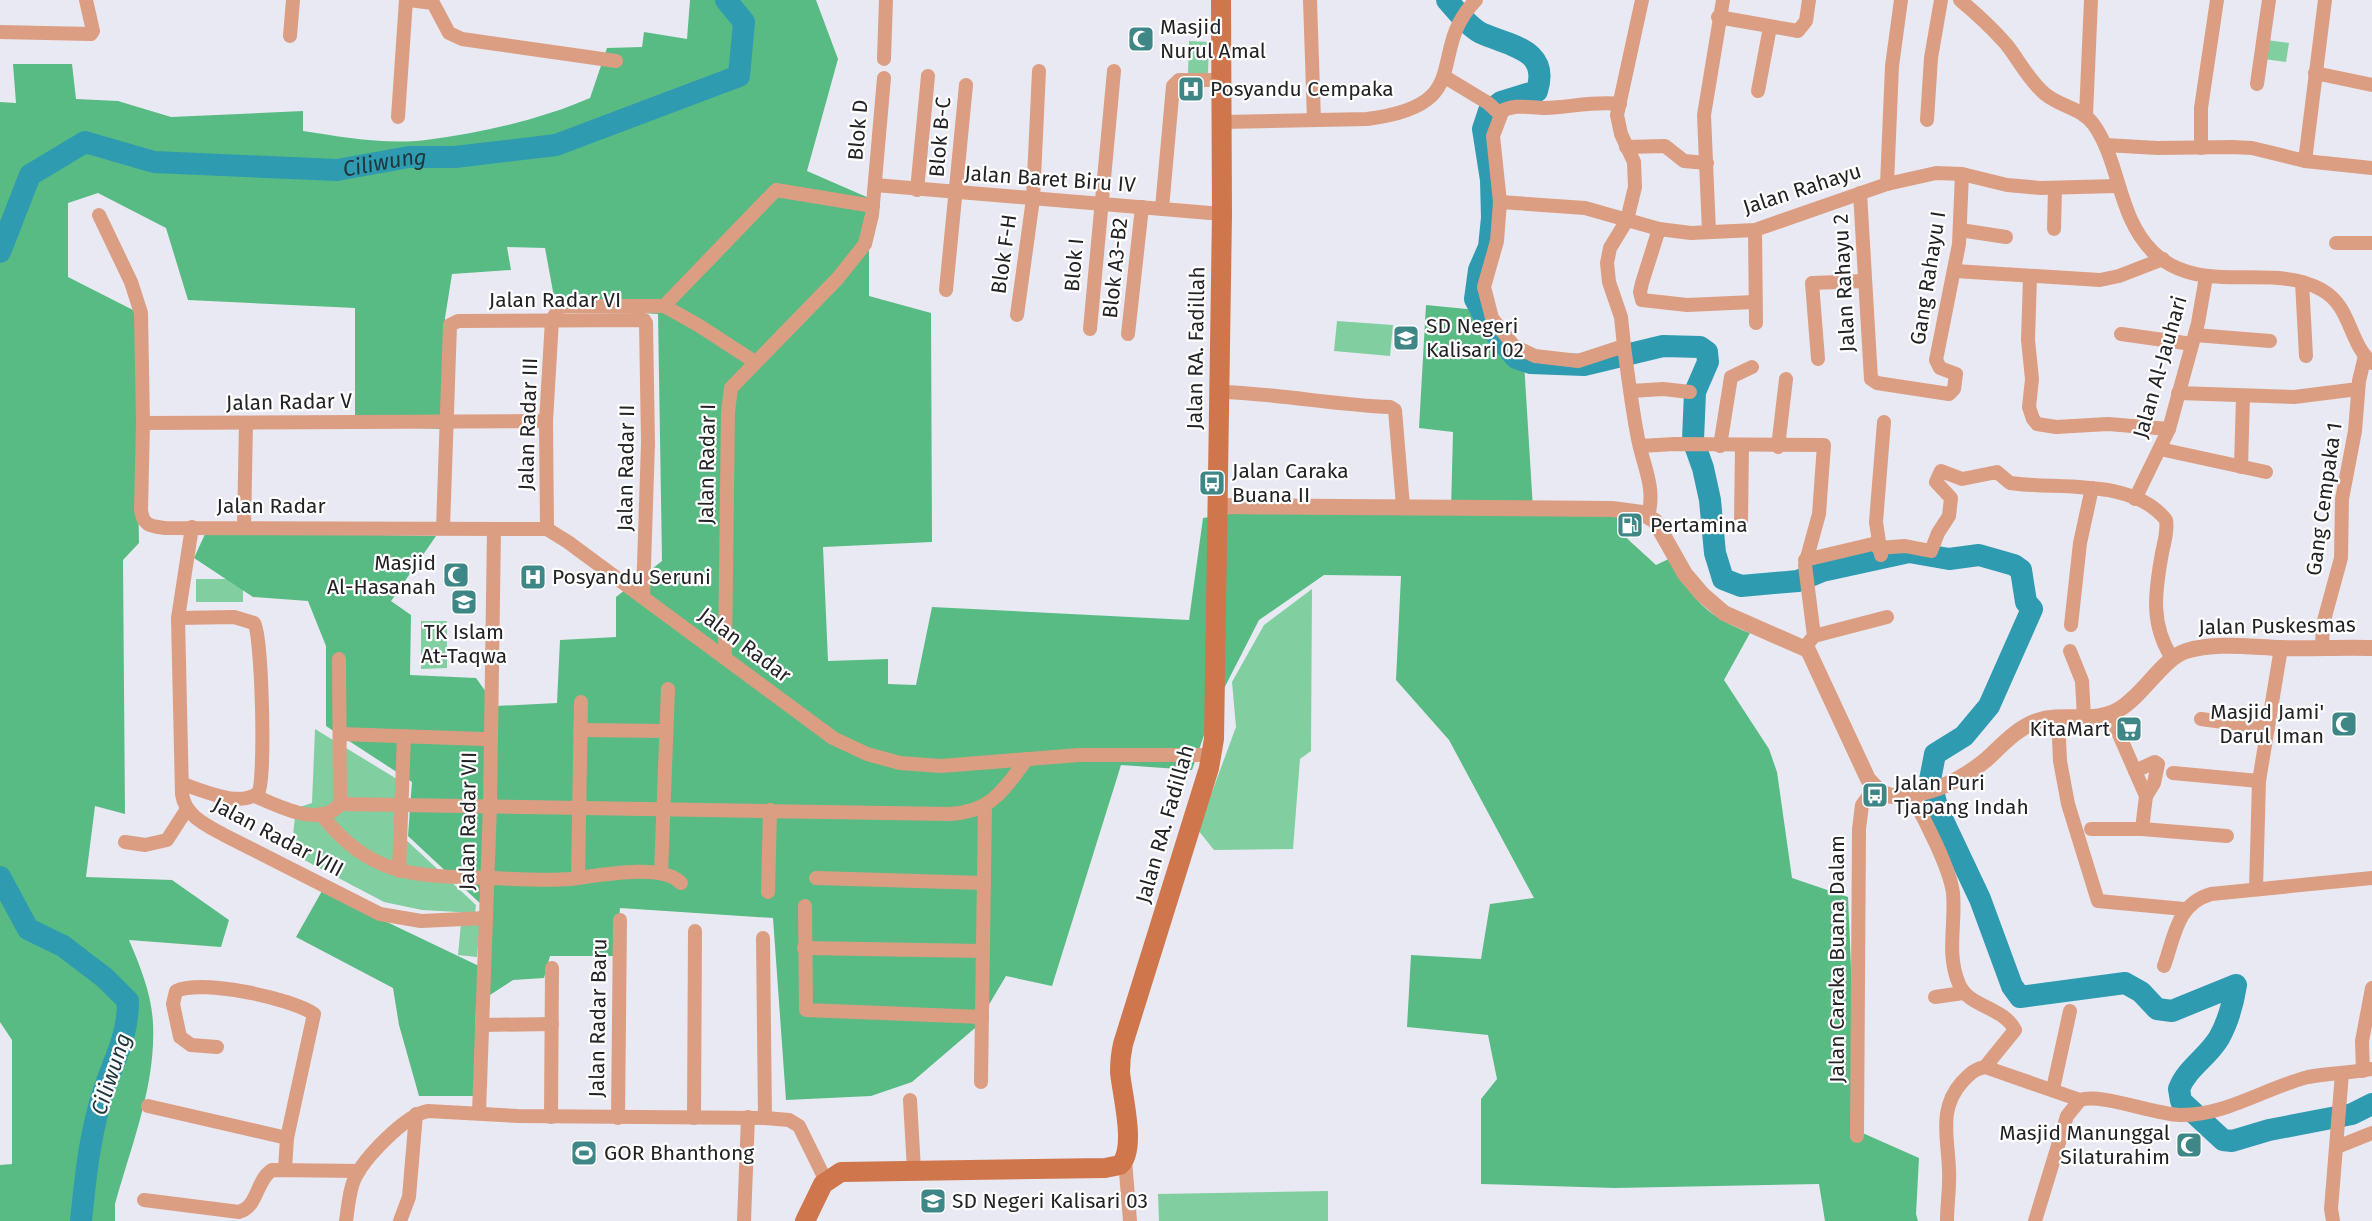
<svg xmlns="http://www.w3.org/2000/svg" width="2372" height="1221" font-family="'Fira Sans',sans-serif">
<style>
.green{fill:#81cfa0}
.forest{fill:#58bb84}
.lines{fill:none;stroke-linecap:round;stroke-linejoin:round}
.river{stroke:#2e9bb1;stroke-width:22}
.minor{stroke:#dc9e82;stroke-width:14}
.tertiary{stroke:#dc9e82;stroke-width:16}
.secondary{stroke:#d0764c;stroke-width:20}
.labels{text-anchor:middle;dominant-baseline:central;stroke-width:4.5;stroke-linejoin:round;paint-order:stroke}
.poi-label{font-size:21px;fill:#232326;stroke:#fff;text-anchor:start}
.street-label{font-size:21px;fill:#232326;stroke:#fff}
.water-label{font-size:22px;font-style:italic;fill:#1f363c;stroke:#fff}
</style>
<rect width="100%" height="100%" fill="#e9e9f3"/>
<g class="green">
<polygon points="2266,40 2289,43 2286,62 2264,59"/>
<polygon points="1189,41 1209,42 1208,74 1188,73"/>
<polygon points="1337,321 1393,325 1390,356 1334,351"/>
<rect x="196" y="579" width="47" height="23"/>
<polygon points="1312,589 1311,751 1300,759 1293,849 1214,850 1198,830 1236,727 1232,682 1264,625"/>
<polygon points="421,621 447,621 447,668 421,669"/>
<polygon points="315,729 405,784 403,837 476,905 475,913 422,910 384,902 291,853 296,808 312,803"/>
<polygon points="461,923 480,924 477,957 458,955"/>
<polygon points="1328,1191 1328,1221 1159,1221 1158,1194"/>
</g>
<path class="forest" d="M690,0H816L838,59L807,171L869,198V296L931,313L932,542L823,547L828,661L888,659V684L916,685L932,607L1189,620L1203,518L1290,505L1451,510L1453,432L1419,428L1426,305L1477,310L1501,347L1524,362L1533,509L1628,516L1620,532L1656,565L1673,557C1687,598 1710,618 1750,633L1724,680L1769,749L1777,772L1792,878L1848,897L1858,1131L1919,1158L1916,1214L1918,1221H1825L1819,1184L1615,1188L1481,1184V1099L1497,1079L1488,1035L1407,1027L1411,955L1481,959L1490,904L1534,898L1449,740L1396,680L1401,576L1324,575L1259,620L1212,712L1192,770L1121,765L1052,986L1006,976L975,1028L912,1082L871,1096L786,1100L773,918L620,908L616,956H550L544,978L513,980L476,1004L474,1096H419L399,1025L393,988L296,937L322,891L481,967L483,906L408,836L412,782L326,726V646L308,601L253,597L194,558L206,532L436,536L391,601L411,615L410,675L476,678L496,706L557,703L560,640L616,637V597L662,561L658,314L556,308L545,248L507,247L511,270L452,274L445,318L441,429L355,426V308L188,300L166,228L98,193L68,203V277L135,311L139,543L123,560L125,814L95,806L86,877L172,880L229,920L221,947L129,940C140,966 152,995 153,1024C156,1085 131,1146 115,1204V1221H0V1165L12,1164V1040L0,1022V102L16,103L13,64H72L76,99L118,101L171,117L303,111V131C342,137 386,145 426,140C481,133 539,120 590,98L607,48L642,47L644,32L687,39Z"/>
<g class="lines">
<g class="river">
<path d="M1447,0C1457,11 1468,26 1481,33C1510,46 1550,49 1537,91L1501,102L1489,111L1483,129L1491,180L1492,218L1489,247L1479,270L1475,299L1490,327L1516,358L1531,363L1584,365L1663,346L1700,347L1707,352L1708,362L1695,392L1693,440L1703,468L1710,500L1715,553L1723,579L1741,586L1798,581L1822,571L1909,552L1949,559L1979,555L2014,565L2021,570L2026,602L2032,609L1989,706L1964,736L1935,754L1930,780L1938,810L1980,899L2012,986L2020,997L2125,983L2141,992L2157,1009L2172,1011L2236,985C2233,1004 2228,1022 2219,1038C2207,1058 2187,1068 2179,1089L2181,1101L2223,1140L2232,1141L2269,1130L2352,1114L2372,1104"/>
<path id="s1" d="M0,252L30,175L85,142L154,162L337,170L409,157H455L556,145L739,76L744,22L726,0"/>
<path d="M0,877L28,929L63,946L105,978L128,1001C128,1042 110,1065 100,1103C89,1142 85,1181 81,1221"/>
</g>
<g class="minor">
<polyline points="409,0 433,3 449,33 462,39 616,61"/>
<polyline points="1310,0 1314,120"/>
<path d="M1960,0C1977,14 1992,28 2006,44C2019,60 2029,81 2045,94C2061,107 2082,108 2094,125C2121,164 2117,216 2153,252C2201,298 2272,261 2322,290C2352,307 2348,342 2372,363"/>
<polyline points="1718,17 1798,31 1806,21 1809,0"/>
<polyline points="0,32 91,34 93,31 86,0"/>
<polyline points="290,36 293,0"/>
<polyline points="884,59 886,0"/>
<polyline points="2315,73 2372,85"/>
<path d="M1445,77L1488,103L1501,115L1493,136L1500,202L1497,241L1484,287L1492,318L1514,346L1535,356L1578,361L1624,346C1628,377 1632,408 1638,439C1643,465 1656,488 1648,516"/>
<polyline points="2257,84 2269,0"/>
<polyline points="1758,91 1770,27"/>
<path d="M1500,112C1515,103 1529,108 1545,108C1571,107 1594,101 1620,104"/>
<polyline points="2086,115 2091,0"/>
<polyline points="398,117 406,0"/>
<polyline points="1927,120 1931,58 1941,0"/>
<path d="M1222,122L1367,119C1479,105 1424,53 1476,0"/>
<polyline points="2105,145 2158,148 2232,147 2252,148 2305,161 2372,168"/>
<polyline points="1626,147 1665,146 1684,161 1707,163"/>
<polyline points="2201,148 2201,108 2217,0"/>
<polyline points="2305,161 2325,0"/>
<polyline points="1887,184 1892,66 1901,0"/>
<polyline points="875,185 1222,214"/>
<polyline points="917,190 928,76"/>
<polyline points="1860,193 1871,379 1877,383 1949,394 1954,389 1956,374 1940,368 1936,360 1959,244 1962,174"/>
<polyline points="1500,202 1585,208 1659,229 1691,233 1755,230 1887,184 1936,173 1962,174 2007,185 2041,188 2117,186"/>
<polyline points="1162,208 1173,86 1179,80 1222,80"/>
<path d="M99,215L131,282L141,313L143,423L141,510C143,526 151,526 165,528L547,529L568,542L833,738L867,754L900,763L941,766L1079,755H1213"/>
<polyline points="1659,229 1642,283 1640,292 1642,300 1687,305 1754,302"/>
<polyline points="2054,229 2055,188"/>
<polyline points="1755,230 1756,323"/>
<polyline points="1960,230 2006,237"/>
<polyline points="1709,232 1704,115 1723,0"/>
<polyline points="2336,243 2372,243"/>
<polyline points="1955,271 2100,280 2119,276 2163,259"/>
<polyline points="2030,277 2028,340 2032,379 2029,407 2033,419 2037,424 2056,427 2108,424 2169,429"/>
<polyline points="2302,282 2306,356"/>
<polyline points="946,290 966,85"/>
<polyline points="664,306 776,190 873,206"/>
<polyline points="1017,315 1033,199 1039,71"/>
<polyline points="1090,329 1114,71"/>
<polyline points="1128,334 1142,207"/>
<polyline points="2121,334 2192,344"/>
<polyline points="2195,335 2270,341"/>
<polyline points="1624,346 1621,317 1609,282 1607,263 1610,248 1627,220 1635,187 1634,162 1621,134 1617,115 1642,0"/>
<polyline points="1818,359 1812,283 1865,281"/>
<polyline points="1631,391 1663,389 1690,392"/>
<path d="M1219,392C1277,393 1332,405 1390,407L1395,410L1403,506"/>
<polyline points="2178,393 2294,397 2358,389"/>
<polyline points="143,423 546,421"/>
<polyline points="1640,446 1675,444 1824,445 1819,514 1805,565 1814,636 1805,647"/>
<polyline points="1720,446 1731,377 1752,367"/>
<polyline points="1778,447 1786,379"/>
<polyline points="2160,449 2266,472"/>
<polyline points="2241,467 2243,396"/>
<polyline points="2135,499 2169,429 2198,323 2206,277"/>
<polyline points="1741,523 1742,445"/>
<path d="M192,527L178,618L182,794C185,816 206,825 224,835L380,914L421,921L486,918"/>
<polyline points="244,527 246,423"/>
<polyline points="443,528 450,325 458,321 644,320 646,323 648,443 643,596"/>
<polyline points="547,529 546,421 552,320 560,306 664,306 698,325 755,362"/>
<path d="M1878,548L1905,546L1931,551L1938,533L1949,516L1951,498L1936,482L1941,471L1962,479L1997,472L2010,483C2057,490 2132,477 2166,520C2168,531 2164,543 2162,553C2155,592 2150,624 2172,658"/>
<polyline points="1881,555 1876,522 1884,422"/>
<polyline points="1805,560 1877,543"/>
<path d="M178,618L234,617L254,623C262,634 266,782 258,793C238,808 203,790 182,784"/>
<polyline points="2071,625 2080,543 2092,488"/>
<polyline points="1814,636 1887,617"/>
<polyline points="2322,647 2323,624 2341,558 2342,499 2355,431 2359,381 2365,356"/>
<polyline points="2070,651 2082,681 2084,717"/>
<polyline points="725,655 728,412 731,388 838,278 865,244 872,215 884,78"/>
<polyline points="339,659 340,804"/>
<polyline points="2110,714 2146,796 2142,829"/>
<polyline points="2058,717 2060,761 2068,804 2098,901 2184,909"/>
<polyline points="2201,719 2268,728"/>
<polyline points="580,730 666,731"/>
<polyline points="340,734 483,739"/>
<polyline points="2135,771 2155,762 2158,764 2154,783 2146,796"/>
<polyline points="2173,773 2259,781"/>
<path d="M1911,795C1924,818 1950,868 1953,893C1956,924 1946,954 1959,984C1968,1007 2004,1007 2015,1030L1985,1067"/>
<path d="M255,796C276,805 321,829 340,804L949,814C992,812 1003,790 1027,759"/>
<path d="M321,814C370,878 417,876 492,878C518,879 544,881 570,879C596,876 662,862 681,883"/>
<polyline points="2091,829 2142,829 2227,836"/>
<polyline points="125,842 145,845 167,840 187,809"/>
<polyline points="399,871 404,736"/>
<polyline points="661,873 668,689"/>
<polyline points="578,877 581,702"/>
<polyline points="816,878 984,883"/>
<polyline points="2256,889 2259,781 2281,648"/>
<polyline points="768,892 770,810"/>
<polyline points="805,906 806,1010 982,1017"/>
<polyline points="763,938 765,1118"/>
<polyline points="804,948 983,951"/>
<path d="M2164,966C2175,935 2177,904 2211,894L2372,878"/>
<polyline points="1935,997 1963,993"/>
<polyline points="482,1025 552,1024"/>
<path d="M217,1047L191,1045L180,1037L173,1004L176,991C202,979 291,998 314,1014L287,1138L285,1169"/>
<polyline points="2363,1071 2362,1041 2372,988"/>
<polyline points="981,1082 985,806"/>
<polyline points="2053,1089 2070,1011"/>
<polyline points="910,1100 914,1170"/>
<polyline points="148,1106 287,1138"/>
<polyline points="479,1113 490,805 494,529"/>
<polyline points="551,1117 552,968"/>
<polyline points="618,1118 620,920"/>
<polyline points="694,1118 695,931"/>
<polyline points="1857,1136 1859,829 1862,805 1875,787"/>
<polyline points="2337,1147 2372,1133"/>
<polyline points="1125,1160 1130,1221"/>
<path d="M144,1200L239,1212C258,1207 256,1180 272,1170L359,1171"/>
<path d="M346,1221C348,1208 349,1192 354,1180C363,1159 405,1115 428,1111L518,1116L765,1118L789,1120L799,1126L826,1181"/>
<polyline points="400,1221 409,1197 416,1114"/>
<polyline points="744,1221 748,1117"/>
<path d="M1947,1221C1947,1204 1950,1187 1949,1170C1948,1137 1938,1109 1962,1082C1970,1074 1974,1069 1985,1067L2080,1100"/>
<path d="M2035,1221L2067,1116L2080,1100C2101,1093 2153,1114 2180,1115C2225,1116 2265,1088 2308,1077C2329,1073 2351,1073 2372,1069"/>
<polyline points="2333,1221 2331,1209 2342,1073"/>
</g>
<path class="tertiary" d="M1217,506L1612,509L1642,513L1655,521L1685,574L1702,594L1724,613L1808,650L1868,779C1882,795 1889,799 1910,795C1939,791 1964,778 1987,759C2002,745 2017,728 2037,721C2063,712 2094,724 2118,710C2143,696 2162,659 2186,651C2215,642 2250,647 2281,648C2311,649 2342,647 2372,648"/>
<path class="secondary" d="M805,1221L823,1184L841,1172L1105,1168L1120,1165C1137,1149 1122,1095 1120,1072C1120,1063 1121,1053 1123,1044L1209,768L1214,739L1222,214L1221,0"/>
</g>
<defs>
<symbol id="mosque-square" viewBox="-11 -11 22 22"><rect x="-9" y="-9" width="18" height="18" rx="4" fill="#3f8786" stroke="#fff"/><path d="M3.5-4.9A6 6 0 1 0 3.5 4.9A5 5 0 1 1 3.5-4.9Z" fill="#fff"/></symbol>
<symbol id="hospital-square" viewBox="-11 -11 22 22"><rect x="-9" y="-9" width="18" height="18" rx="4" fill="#3f8786" stroke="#fff"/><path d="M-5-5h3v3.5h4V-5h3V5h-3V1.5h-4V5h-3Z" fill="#fff"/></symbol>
<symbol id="school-square" viewBox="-11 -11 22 22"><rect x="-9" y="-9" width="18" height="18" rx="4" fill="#3f8786" stroke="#fff"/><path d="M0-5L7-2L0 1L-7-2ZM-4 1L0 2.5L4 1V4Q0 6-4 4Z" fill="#fff"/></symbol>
<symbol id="bus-square" viewBox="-11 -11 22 22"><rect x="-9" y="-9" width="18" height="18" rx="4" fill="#3f8786" stroke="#fff"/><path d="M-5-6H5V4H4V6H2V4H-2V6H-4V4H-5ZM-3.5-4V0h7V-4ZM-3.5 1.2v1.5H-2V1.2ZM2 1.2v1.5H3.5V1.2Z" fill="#fff"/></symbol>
<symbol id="fuel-square" viewBox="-11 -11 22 22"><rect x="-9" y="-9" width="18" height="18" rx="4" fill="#3f8786" stroke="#fff"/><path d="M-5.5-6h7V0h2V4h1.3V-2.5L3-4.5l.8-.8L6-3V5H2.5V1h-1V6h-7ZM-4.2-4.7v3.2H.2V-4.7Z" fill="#fff"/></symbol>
<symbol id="supermarket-square" viewBox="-11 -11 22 22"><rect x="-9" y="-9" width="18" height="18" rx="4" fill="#3f8786" stroke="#fff"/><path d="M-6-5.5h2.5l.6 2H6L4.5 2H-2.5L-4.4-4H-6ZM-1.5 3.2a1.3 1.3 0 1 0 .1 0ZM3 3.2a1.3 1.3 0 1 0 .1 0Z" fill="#fff"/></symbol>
<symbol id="stadium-square" viewBox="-11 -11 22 22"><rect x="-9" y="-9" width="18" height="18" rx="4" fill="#3f8786" stroke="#fff"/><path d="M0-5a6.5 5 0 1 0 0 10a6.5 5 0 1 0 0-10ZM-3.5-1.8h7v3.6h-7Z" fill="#fff"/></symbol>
</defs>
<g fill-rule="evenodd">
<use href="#mosque-square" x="1126" y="24" width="30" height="30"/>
<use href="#hospital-square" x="1176" y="74" width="30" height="30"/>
<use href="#school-square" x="1391" y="323" width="30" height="30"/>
<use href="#bus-square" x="1197" y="468" width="30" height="30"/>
<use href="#fuel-square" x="1615" y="510" width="30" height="30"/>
<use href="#mosque-square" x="441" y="560" width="30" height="30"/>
<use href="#hospital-square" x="518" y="562" width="30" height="30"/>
<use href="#school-square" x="449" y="587" width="30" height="30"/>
<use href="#mosque-square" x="2329" y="709" width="30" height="30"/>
<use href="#supermarket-square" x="2114" y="714" width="30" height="30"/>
<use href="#bus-square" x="1860" y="780" width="30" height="30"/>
<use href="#mosque-square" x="2174" y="1130" width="30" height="30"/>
<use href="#stadium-square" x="569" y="1138" width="30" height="30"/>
<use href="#school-square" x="918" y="1186" width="30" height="30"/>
</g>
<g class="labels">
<g class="poi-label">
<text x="1160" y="27">Masjid<tspan x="1160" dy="24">Nurul Amal</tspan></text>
<text x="1210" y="89">Posyandu Cempaka</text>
<text x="1426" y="326">SD Negeri<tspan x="1426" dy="24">Kalisari 02</tspan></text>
<text x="1232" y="471">Jalan Caraka<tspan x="1232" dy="24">Buana II</tspan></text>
<text x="1650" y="525">Pertamina</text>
<text x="436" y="563" text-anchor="end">Masjid<tspan x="436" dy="24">Al-Hasanah</tspan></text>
<text x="552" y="577">Posyandu Seruni</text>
<text x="464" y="632" text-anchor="middle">TK Islam<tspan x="464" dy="24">At-Taqwa</tspan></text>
<text x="2324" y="712" text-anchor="end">Masjid Jami'<tspan x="2324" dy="24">Darul Iman</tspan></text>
<text x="2110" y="729" text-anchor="end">KitaMart</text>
<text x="1894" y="783">Jalan Puri<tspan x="1894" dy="24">Tjapang Indah</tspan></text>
<text x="2170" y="1133" text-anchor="end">Masjid Manunggal<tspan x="2170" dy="24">Silaturahim</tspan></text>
<text x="604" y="1153">GOR Bhanthong</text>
<text x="952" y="1201">SD Negeri Kalisari 03</text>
</g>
<g class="street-label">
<text transform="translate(858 130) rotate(-85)">Blok D</text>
<text transform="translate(940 137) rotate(-85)">Blok B-C</text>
<text transform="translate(1050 179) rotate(4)">Jalan Baret Biru IV</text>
<text transform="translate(1802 189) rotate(-18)">Jalan Rahayu</text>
<text transform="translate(1004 254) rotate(-82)">Blok F-H</text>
<text transform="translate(1074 265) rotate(-85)">Blok I</text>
<text transform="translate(1115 268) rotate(-84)">Blok A3-B2</text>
<text transform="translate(1928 278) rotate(-81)">Gang Rahayu I</text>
<text transform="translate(1844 283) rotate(-93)">Jalan Rahayu 2</text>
<text x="555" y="300">Jalan Radar VI</text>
<text transform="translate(1196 348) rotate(-89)">Jalan RA. Fadillah</text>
<text transform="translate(2160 367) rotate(-74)">Jalan Al-Jauhari</text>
<text transform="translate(289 402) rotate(-1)">Jalan Radar V</text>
<text transform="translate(528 424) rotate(-88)">Jalan Radar III</text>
<text transform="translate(707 464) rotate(-89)">Jalan Radar I</text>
<text transform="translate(626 468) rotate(-89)">Jalan Radar II</text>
<text transform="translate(2324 499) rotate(-82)">Gang Cempaka 1</text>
<text x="271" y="506">Jalan Radar</text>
<text transform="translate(2277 626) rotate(-1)">Jalan Puskesmas</text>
<text transform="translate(745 645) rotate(37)">Jalan Radar</text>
<text transform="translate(468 821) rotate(-89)">Jalan Radar VII</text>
<text transform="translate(1165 824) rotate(-74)">Jalan RA. Fadillah</text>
<text transform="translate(278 837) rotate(28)">Jalan Radar VIII</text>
<text transform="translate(1837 959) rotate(-90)">Jalan Caraka Buana Dalam</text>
<text transform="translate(598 1018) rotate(-89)">Jalan Radar Baru</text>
</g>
<g class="water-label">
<text stroke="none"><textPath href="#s1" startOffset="450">Ciliwung</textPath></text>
<text transform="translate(111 1074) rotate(-72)">Ciliwung</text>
</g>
</g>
</svg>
